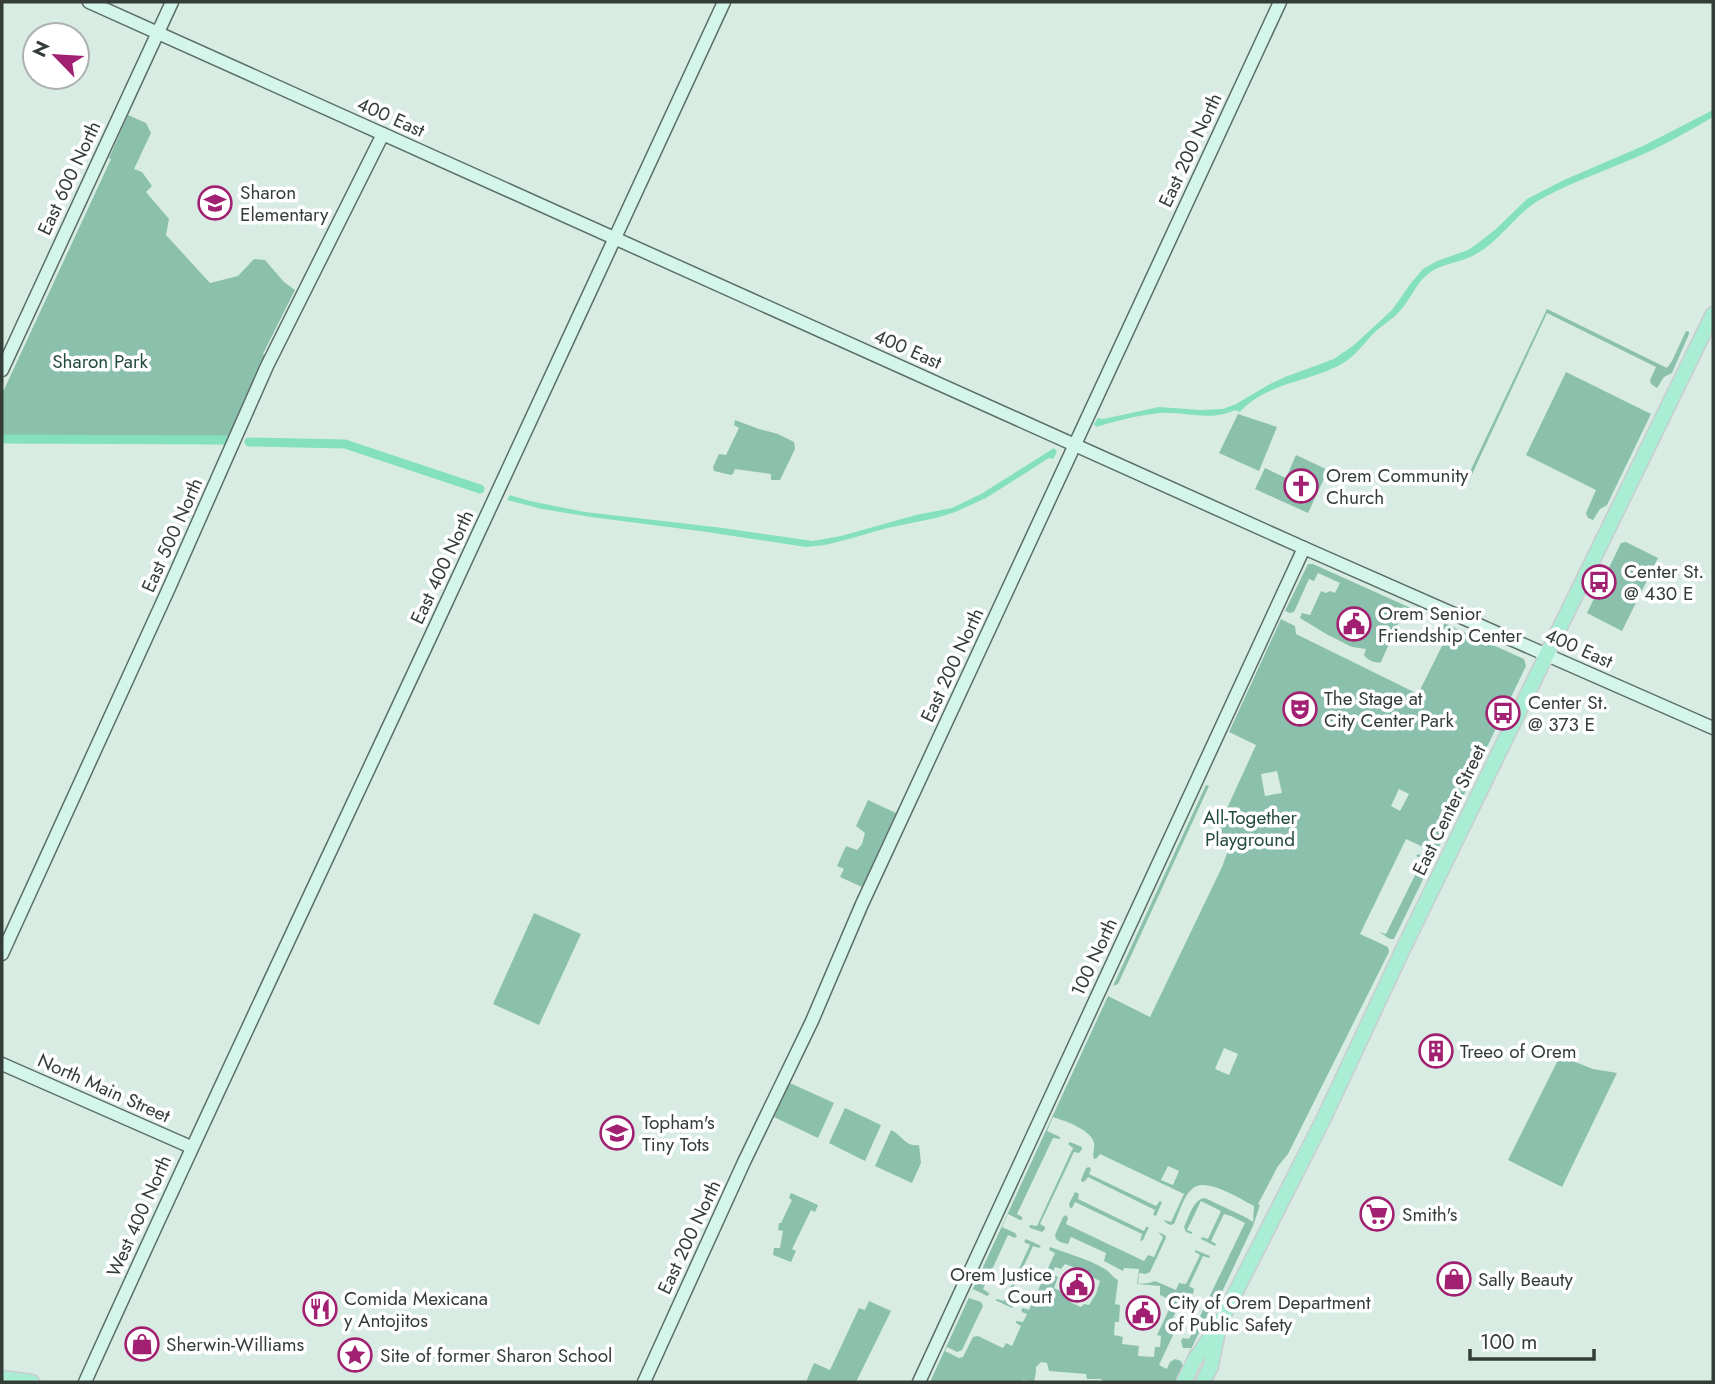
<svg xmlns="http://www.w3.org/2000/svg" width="1715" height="1384" font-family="Jost,sans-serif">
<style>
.green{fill:#8bc1ac;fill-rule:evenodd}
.water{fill:#84e0be}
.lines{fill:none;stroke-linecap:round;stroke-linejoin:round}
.canal{stroke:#84e0be;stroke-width:9}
.secondary-casing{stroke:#5c6e66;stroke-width:15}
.primary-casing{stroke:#cacdcc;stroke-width:17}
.secondary{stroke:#d4f6ea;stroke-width:12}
.primary{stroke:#a9edd5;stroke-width:14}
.labels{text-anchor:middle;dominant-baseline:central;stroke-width:7;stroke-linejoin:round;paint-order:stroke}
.street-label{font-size:19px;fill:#353d39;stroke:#fff}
.poi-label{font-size:19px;fill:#353d39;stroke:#fff;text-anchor:start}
.park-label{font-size:19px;fill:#234b3d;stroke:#fff}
</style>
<rect width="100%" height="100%" fill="#d8ece3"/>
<g class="green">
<polygon points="128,115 146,123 151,133 134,169 142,172 152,186 146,192 169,219 166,235 210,283 238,276 254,259 265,260 284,282 295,290 263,354 266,357 229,437 2,437 2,394 111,159 109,158"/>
<polygon points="1547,309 1667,368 1672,361 1686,331 1689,332 1689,334 1672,373 1664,377 1657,388 1651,384 1650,380 1656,367 1547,313 1468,483 1465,482"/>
<polygon points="1566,372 1651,414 1607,505 1600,509 1593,520 1588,518 1586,513 1596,490 1526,455"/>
<polygon points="1238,414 1277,427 1259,471 1219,453"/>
<polygon points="735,420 759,429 778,434 794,442 795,449 780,480 771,480 771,474 735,469 733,474 731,475 714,471 713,467 719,454 726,455 739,428 734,425"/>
<polygon points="1296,455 1328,470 1308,513 1255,489 1265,468 1286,478"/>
<polygon points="1626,542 1658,558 1622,631 1587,613 1621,543"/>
<path d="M1308,564H1313L1413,609L1408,618L1401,617L1381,662C1376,664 1367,660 1364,655L1366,649L1352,647L1328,635L1300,618L1302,613L1310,615L1321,591L1326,593L1330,591L1335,593L1340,583L1318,573L1314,581L1309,579L1294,612L1290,613L1285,611Z"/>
<path d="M1281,619L1295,626L1296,634L1418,694L1449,632L1443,629L1444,623L1524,659L1526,666L1436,853L1406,839L1360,934L1388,947L1389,952L1288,1154L1278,1166L1258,1204L1260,1205L1253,1226L1221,1294L1215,1300L1175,1382H1113L1103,1381L1101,1379H1087L1086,1374L1049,1371L1047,1363L1041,1362L1036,1367V1372L1034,1382L1023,1380L1022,1382H930L1108,996L1150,1017L1222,867L1228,851L1215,845L1212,841L1256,745L1229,732ZM1296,703L1310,705L1302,722L1291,713ZM1277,771L1282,793L1265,796L1261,774ZM1399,789L1409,794L1400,811L1391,806ZM1224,1048L1238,1054L1229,1075L1215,1069ZM1053,1117C1063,1120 1092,1130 1094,1143C1095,1149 1092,1153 1094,1159L1097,1158L1100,1154L1184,1194L1171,1222L1164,1220L1165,1222L1170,1225L1174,1224C1179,1213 1183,1197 1192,1189C1205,1176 1240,1199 1254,1206L1253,1222L1247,1218L1205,1198C1193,1199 1189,1217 1184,1227L1186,1232L1192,1234V1232L1187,1230L1201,1201L1221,1211L1208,1239L1202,1237L1201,1239L1215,1246L1216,1244L1211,1241L1224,1214L1231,1216L1245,1223L1189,1339L1183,1338L1181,1341L1183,1348H1191L1183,1366L1181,1361L1175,1359L1170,1362L1167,1369L1159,1365L1174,1333L1168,1328L1185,1293L1193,1294L1194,1289L1189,1286L1203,1256L1209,1258L1210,1256L1195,1250V1252L1200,1255L1186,1284L1179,1283L1176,1290L1155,1281L1149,1283L1138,1284L1139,1273L1146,1274L1150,1272L1166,1238L1165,1235L1158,1232L1163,1237L1154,1257L1148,1255L1144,1261L1066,1224L1068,1218L1066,1215L1063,1217L1055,1235L1056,1239L1060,1242L1068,1244L1071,1237L1106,1253L1104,1261L1123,1271L1124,1268L1139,1269L1137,1284L1160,1286V1295L1173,1301L1157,1335L1161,1336L1160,1347H1155L1154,1357L1138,1356L1139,1346L1122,1344L1123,1337L1114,1335L1115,1322H1119L1120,1305L1115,1304L1118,1280C1112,1277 1110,1272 1105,1269C1088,1259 1069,1254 1050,1247L1049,1250L1055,1253L1029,1310L1023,1308L1021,1310L1022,1312L1027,1314L1023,1322L1016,1321V1323L1021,1326L1012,1346L1006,1343L1003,1348L978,1336L973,1337L963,1357L959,1358L945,1351L947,1347L957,1352L962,1350L983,1306L981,1302L969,1298L973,1289L987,1296L990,1294L983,1289L1008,1235L1015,1238L1017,1236L1015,1233L1002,1227L1008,1214L1020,1220H1022V1217L1017,1214L1053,1138L1060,1139V1137L1047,1131ZM1168,1166L1179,1171L1173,1185L1161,1180ZM1065,1264L1083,1271L1084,1273L1100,1281L1096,1294L1089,1305L1084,1304L1081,1307L1070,1302L1069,1295L1054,1288L1058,1277L1052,1274L1055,1267L1061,1269Z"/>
<polygon points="1206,785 1209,786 1118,984 1113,986"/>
<polygon points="868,800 896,813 862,887 840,877 844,869 837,866 846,846 857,850 862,844 865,833 856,826"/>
<polygon points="1418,854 1432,861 1394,939 1390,939 1379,932 1386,934 1423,859 1416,856"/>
<polygon points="534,913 581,934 539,1025 493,1004"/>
<polygon points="1560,1056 1593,1069 1617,1073 1562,1187 1508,1160"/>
<polygon points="790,1083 834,1103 818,1138 774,1117"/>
<polygon points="845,1108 881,1125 865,1161 829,1143"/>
<path d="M891,1130C902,1135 905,1147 919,1145L921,1163L912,1183L875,1166Z"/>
<polygon points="1070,1142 1082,1147 1082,1149 1079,1153 1074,1152 1040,1224 1045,1227 1045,1229 1042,1232 1030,1228 1029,1226 1031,1225 1037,1226 1073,1148 1068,1144"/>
<polygon points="1089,1167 1091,1169 1089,1174 1156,1206 1160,1201 1162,1202 1156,1216 1153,1215 1155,1210 1088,1177 1085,1181 1082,1182 1081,1180 1086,1168"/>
<polygon points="1075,1192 1079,1194 1078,1199 1144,1231 1146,1227 1149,1227 1143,1240 1140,1241 1142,1234 1075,1202 1072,1208 1070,1208 1069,1204"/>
<polygon points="791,1193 818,1205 815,1212 811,1210 792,1249 796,1251 791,1262 773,1255 774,1248 780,1248 783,1231 778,1230 779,1223 781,1223 792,1200 789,1198"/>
<polygon points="1026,1239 1041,1246 1039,1248 1033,1246 1007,1302 1013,1306 1012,1308 995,1300 997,1299 1004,1301 1030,1245 1024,1242"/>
<polygon points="869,1301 891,1311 856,1382 806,1382 814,1363 830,1370 859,1308 865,1310"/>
</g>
<g class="water">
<path d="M1713,110V117C1692,129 1670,142 1648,152C1612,169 1575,180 1541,199C1516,213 1501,240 1476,254C1461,263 1441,263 1428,274C1415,284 1410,301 1399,312C1392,320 1382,325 1374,333C1366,341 1359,351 1349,359C1318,382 1268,380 1240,412L1235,410C1210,422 1185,411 1160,413C1138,415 1116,421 1096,427L1094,424L1098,418L1103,419L1159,407L1200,410L1223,409L1236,404L1270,384L1285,377L1334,359L1354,345L1392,310L1411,283L1423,269L1437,261L1468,250L1477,244L1496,229L1527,199L1564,180L1643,146Z"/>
<polygon points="1054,448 1057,452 1053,459 1049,458 986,498 955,512 936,518 887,528 849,539 825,545 806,547 707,532 591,517 542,509 507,500 510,495 530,501 585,512 723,528 813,541 841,536 916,515 952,508 981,494"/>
</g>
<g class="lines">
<g class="canal">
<polyline points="2,439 225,440"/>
<polyline points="249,442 345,444 480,489"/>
</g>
<defs>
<g id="secondary">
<polyline points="89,2 1304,548 1713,728"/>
<polyline points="2,370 172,2"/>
<polyline points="2,954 169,588 267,366 383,134"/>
<polyline points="2,1064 191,1147"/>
<path d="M85,1382C197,1134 314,887 429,640C528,428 625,214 724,2"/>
<polyline points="644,1382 744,1162 812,1021 862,904 1280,2"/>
<polyline points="919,1382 1304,548"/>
</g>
<g id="primary">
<polyline points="2,1378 32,1382"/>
<polyline points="1184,1382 1194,1361 1220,1323 1323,1120 1404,947 1713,314"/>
<polyline points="1203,1382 1211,1366 1218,1331"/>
</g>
</defs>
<use href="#secondary" class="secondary-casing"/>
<use href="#primary" class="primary-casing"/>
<use href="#secondary" class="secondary"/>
<use href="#primary" class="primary"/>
</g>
<defs>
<symbol id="school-ring" viewBox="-11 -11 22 22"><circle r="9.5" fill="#fff" stroke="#a22071" stroke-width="1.5"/><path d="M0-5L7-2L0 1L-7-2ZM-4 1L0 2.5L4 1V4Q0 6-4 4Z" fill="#a22071"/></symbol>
<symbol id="church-ring" viewBox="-11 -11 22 22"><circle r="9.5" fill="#fff" stroke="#a22071" stroke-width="1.5"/><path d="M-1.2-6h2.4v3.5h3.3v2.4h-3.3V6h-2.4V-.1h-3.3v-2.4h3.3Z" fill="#a22071"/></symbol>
<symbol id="bus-ring" viewBox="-11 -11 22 22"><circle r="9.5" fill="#fff" stroke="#a22071" stroke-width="1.5"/><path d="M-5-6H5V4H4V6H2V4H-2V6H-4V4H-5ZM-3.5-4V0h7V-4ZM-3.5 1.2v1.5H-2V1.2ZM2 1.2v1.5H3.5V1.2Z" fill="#a22071"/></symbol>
<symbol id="civic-ring" viewBox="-11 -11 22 22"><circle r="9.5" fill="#fff" stroke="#a22071" stroke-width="1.5"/><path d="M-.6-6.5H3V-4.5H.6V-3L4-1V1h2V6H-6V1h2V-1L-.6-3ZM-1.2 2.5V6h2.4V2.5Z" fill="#a22071"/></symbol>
<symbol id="theatre-ring" viewBox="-11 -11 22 22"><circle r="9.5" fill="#fff" stroke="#a22071" stroke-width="1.5"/><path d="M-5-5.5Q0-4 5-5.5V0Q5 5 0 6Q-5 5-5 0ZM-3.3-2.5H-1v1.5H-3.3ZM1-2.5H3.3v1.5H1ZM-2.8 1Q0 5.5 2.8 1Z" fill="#a22071"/></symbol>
<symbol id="building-ring" viewBox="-11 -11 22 22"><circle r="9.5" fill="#fff" stroke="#a22071" stroke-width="1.5"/><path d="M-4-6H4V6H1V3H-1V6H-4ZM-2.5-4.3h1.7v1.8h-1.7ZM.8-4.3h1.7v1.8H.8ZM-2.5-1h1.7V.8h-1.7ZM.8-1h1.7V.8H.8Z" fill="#a22071"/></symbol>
<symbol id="supermarket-ring" viewBox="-11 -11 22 22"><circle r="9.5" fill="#fff" stroke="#a22071" stroke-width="1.5"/><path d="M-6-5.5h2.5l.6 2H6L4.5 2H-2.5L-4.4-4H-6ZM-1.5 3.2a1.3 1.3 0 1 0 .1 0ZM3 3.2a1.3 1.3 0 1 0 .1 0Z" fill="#a22071"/></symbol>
<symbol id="shop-ring" viewBox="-11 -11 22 22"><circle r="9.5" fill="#fff" stroke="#a22071" stroke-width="1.5"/><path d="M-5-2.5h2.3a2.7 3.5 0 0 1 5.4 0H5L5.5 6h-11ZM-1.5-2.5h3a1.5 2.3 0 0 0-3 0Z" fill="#a22071"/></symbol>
<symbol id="restaurant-ring" viewBox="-11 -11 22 22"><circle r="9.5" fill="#fff" stroke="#a22071" stroke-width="1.5"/><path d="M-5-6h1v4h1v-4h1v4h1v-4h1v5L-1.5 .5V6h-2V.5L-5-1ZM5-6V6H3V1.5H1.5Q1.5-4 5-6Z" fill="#a22071"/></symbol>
<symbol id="sight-ring" viewBox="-11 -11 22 22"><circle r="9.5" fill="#fff" stroke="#a22071" stroke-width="1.5"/><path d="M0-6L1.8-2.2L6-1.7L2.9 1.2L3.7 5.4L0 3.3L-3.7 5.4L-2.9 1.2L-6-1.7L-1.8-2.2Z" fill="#a22071"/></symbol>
</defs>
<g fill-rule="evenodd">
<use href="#school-ring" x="196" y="184" width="38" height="38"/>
<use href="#church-ring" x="1282" y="467" width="38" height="38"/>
<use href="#bus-ring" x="1580" y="563" width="38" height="38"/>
<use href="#civic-ring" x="1335" y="605" width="38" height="38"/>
<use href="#theatre-ring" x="1281" y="690" width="38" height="38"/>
<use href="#bus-ring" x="1484" y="694" width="38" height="38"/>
<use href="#building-ring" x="1417" y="1032" width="38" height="38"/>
<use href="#school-ring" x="598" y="1114" width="38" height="38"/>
<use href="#supermarket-ring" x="1358" y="1195" width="38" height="38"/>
<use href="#shop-ring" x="1435" y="1260" width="38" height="38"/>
<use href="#civic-ring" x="1058" y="1266" width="38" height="38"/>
<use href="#restaurant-ring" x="301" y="1290" width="38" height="38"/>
<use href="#civic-ring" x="1124" y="1294" width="38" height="38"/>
<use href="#shop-ring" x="123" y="1325" width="38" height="38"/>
<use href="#sight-ring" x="336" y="1336" width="38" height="38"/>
</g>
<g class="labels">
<g class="street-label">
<text transform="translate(391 117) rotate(24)">400 East</text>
<text transform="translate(1190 150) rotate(-65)">East 200 North</text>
<text transform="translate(69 178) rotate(-65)">East 600 North</text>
<text transform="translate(908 349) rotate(24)">400 East</text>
<text transform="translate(172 535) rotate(-66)">East 500 North</text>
<text transform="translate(442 567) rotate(-65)">East 400 North</text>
<text transform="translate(1579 648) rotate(24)">400 East</text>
<text transform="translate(952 665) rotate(-65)">East 200 North</text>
<text transform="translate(1449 810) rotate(-64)">East Center Street</text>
<text transform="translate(1094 957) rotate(-65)">100 North</text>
<text transform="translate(104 1088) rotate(24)">North Main Street</text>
<text transform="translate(139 1216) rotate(-66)">West 400 North</text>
<text transform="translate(689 1237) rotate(-65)">East 200 North</text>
</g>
<g class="poi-label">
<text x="240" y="192">Sharon<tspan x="240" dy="22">Elementary</tspan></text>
<text x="1326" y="475">Orem Community<tspan x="1326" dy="22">Church</tspan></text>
<text x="1624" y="571">Center St.<tspan x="1624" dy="22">@ 430 E</tspan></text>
<text x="1378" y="613">Orem Senior<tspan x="1378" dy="22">Friendship Center</tspan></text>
<text x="1324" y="698">The Stage at<tspan x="1324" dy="22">City Center Park</tspan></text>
<text x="1528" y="702">Center St.<tspan x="1528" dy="22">@ 373 E</tspan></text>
<text x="1460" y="1051">Treeo of Orem</text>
<text x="642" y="1122">Topham's<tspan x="642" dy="22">Tiny Tots</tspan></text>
<text x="1402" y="1214">Smith's</text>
<text x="1052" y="1274" text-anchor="end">Orem Justice<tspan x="1052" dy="22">Court</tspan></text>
<text x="1478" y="1279">Sally Beauty</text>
<text x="344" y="1298">Comida Mexicana<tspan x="344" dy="22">y Antojitos</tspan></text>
<text x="1168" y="1302">City of Orem Department<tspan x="1168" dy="22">of Public Safety</tspan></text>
<text x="166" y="1344">Sherwin-Williams</text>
<text x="380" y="1355">Site of former Sharon School</text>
</g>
<g class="park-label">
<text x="100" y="361">Sharon Park</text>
<text x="1250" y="817">All-Together<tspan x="1250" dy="22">Playground</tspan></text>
</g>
</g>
<rect width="1715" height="1384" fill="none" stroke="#353d39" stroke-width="7"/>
<g transform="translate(56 56) rotate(295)"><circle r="33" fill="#ffffff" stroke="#aeb1b0" stroke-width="2"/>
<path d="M0-5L12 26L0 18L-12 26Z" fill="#a22071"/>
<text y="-10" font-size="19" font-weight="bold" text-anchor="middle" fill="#353d39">N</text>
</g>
<path d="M1470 1349v10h124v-10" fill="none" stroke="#353d39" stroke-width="3.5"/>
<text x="1480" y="1349" font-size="21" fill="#353d39" stroke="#ffffff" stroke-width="5" paint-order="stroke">100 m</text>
</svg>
